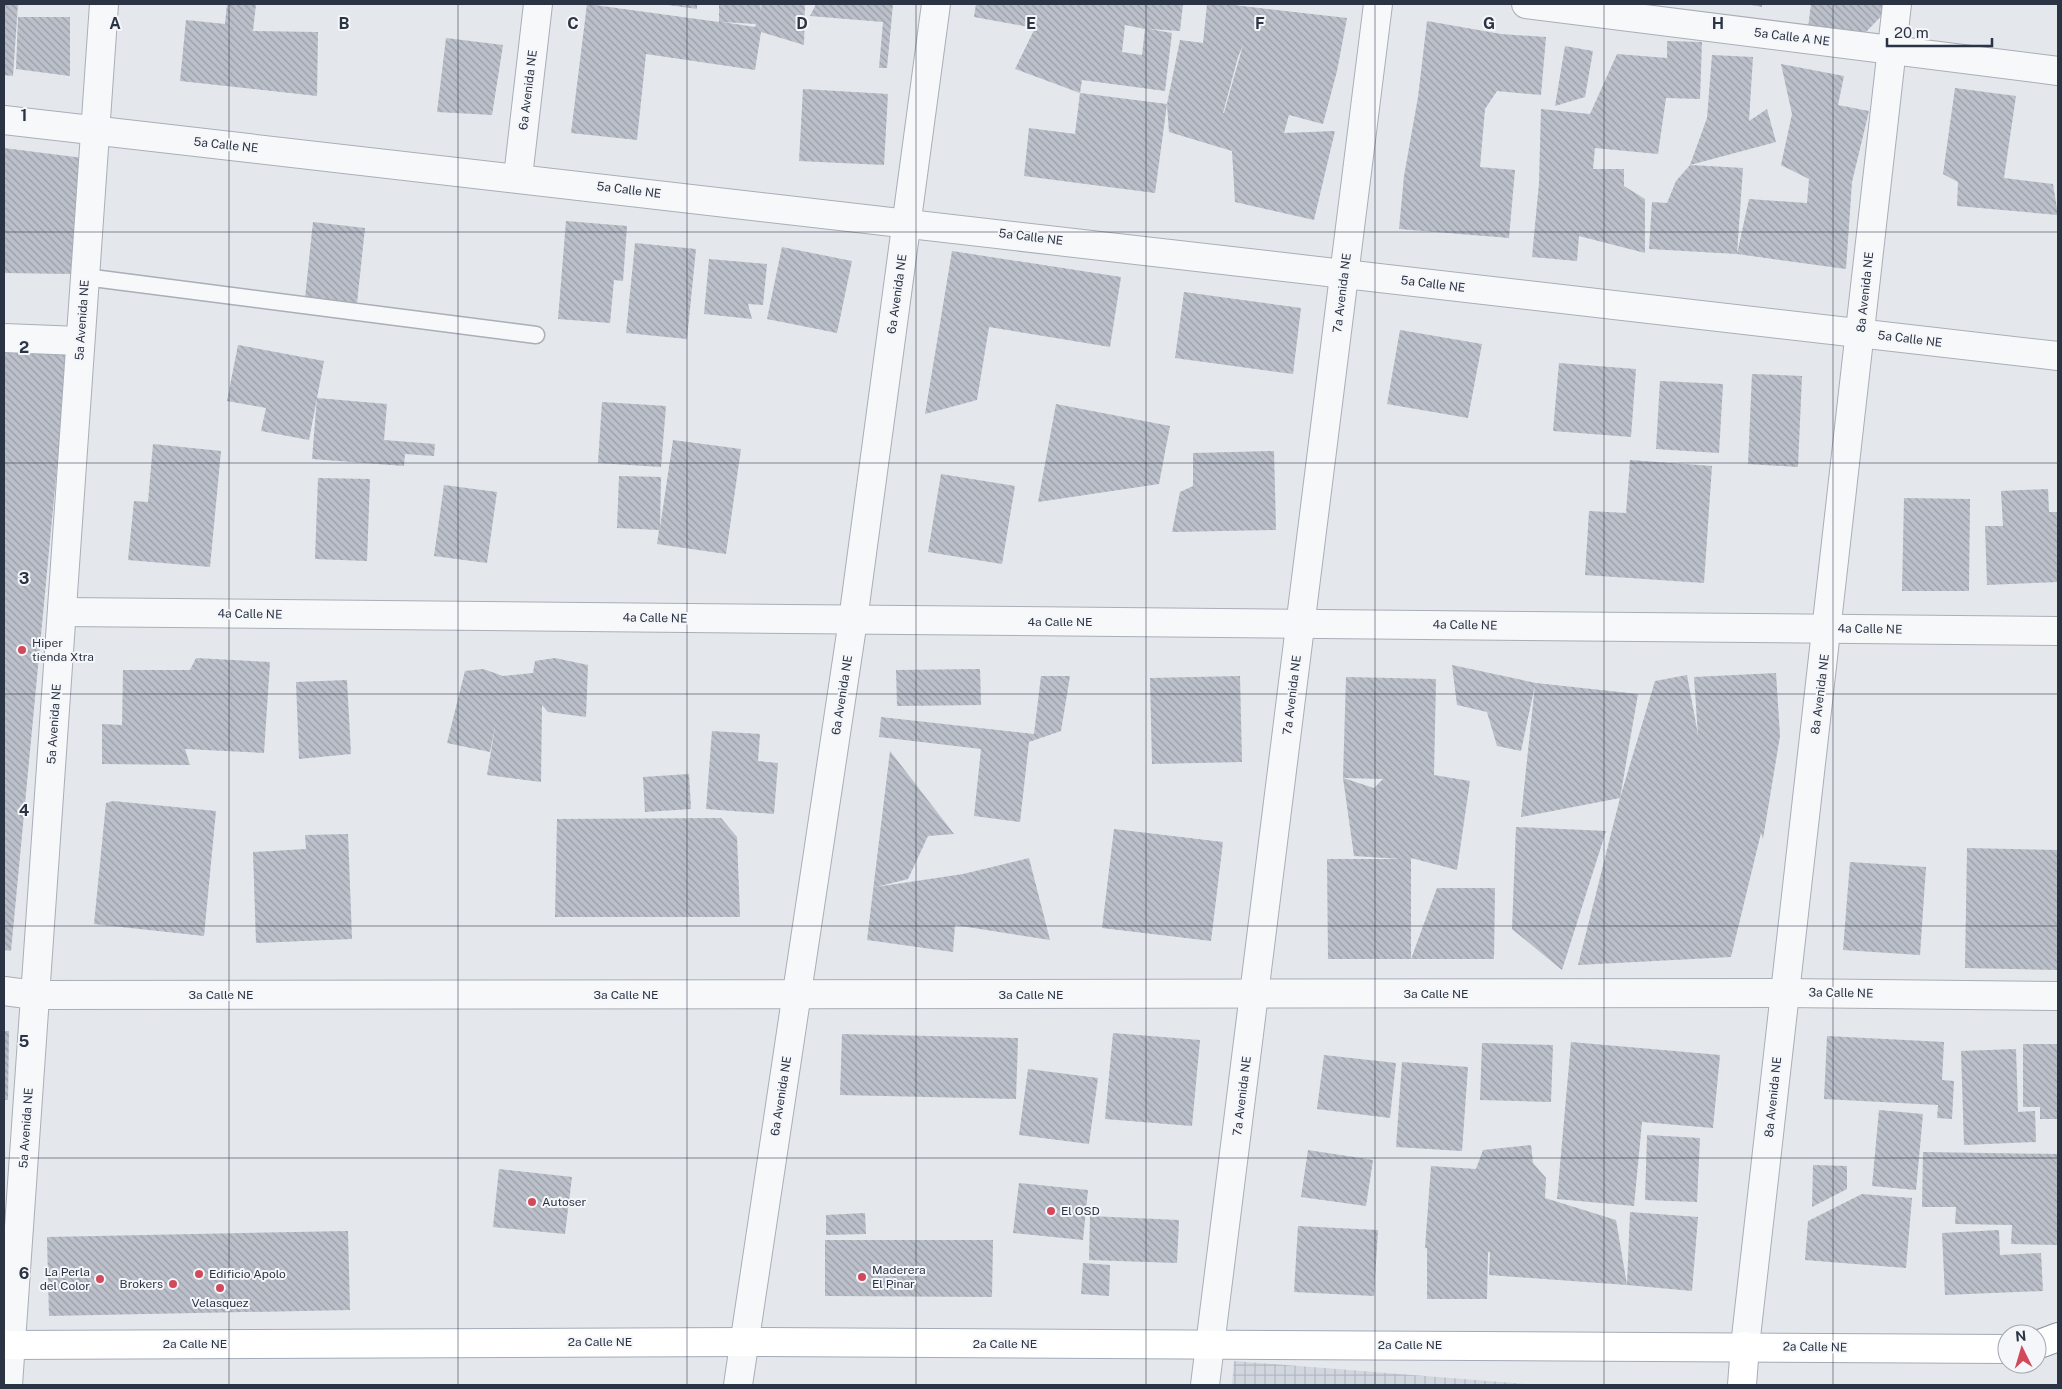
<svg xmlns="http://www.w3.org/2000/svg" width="2062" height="1389" font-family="'Public Sans',sans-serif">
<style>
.industrial{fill:url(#industrial-grid)}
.building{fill:url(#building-back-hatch);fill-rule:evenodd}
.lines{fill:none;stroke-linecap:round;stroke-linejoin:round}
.lane-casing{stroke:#a9aeb7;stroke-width:19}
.street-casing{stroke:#a9aeb7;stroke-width:30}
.secondary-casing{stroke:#a9aeb7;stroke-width:30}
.primary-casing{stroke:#a3abb8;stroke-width:30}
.highway-casing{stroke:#8b94a3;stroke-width:30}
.lane{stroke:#f7f8fa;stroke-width:16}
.street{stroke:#f7f8fa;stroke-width:28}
.secondary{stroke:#fff;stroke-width:28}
.primary{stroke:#fff;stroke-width:28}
.highway{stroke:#fff;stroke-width:28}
.grid{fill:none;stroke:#2b3445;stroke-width:1;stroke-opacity:0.55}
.poi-dot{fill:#d1495b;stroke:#f4f6f9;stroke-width:2}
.labels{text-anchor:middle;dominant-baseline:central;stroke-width:4;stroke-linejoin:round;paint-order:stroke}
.street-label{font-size:12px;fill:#2b3445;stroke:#f4f6f9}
.poi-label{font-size:12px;fill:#2b3445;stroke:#f4f6f9;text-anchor:start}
.grid-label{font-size:16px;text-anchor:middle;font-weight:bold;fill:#2b3445;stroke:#f4f6f9;stroke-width:4;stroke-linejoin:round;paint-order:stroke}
</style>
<defs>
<pattern id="industrial-grid" width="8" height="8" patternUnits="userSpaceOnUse" patternTransform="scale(1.25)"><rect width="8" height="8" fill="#d2d6de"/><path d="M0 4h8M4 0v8" fill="none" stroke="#b4b8c0"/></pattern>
<pattern id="building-back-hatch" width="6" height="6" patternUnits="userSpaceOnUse" patternTransform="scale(1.25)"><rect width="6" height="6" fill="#bbc0ca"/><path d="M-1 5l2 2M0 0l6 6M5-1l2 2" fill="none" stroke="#989da6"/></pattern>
</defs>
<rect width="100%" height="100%" fill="#e4e7ec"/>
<polygon class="industrial" points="1234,1361 1540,1385 1232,1385"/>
<g class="building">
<polygon points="4,4 18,4 13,76 4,75"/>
<polygon points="227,4 256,4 253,31 318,32 317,96 180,81 186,20 225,24"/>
<path d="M587,4L719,22V4H761L760,11L762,4H805L804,45L761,32L755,70L646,54L637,140L571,133ZM722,22L756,24L755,27Z"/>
<polygon points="661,4 697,4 697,9"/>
<polygon points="816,4 893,4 887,68 879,68 883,22 810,16"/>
<path d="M976,4H1183L1180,31L1149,29L1172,33L1165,91L1082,80L1080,93L1015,69L1035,28L974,17ZM1125,25L1145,29L1142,55L1122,52Z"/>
<path d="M1207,4H1225L1347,18L1337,71L1323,124L1289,115L1284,133L1335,131L1314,220L1235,202L1232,151L1169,132L1167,104L1180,40L1203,43ZM1243,45L1224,113H1223L1238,57Z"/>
<polygon points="1746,4 1762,4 1762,7"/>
<polygon points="1811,4 1893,4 1864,34 1808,28"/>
<polygon points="18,17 70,17 70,76 16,69"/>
<polygon points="1427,21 1501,34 1546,37 1541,95 1497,91 1485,109 1480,167 1515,170 1509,238 1399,229 1404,176 1418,97"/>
<polygon points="446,38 503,45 492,115 437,112"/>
<polygon points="1667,41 1702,42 1700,99 1666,98 1658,154 1595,148 1593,169 1624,169 1624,186 1645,199 1645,253 1579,236 1577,261 1532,257 1539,183 1541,109 1590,114 1617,54 1667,58"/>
<polygon points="1565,46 1593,51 1585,97 1555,106"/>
<polygon points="1712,55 1753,57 1749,121 1767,109 1776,142 1690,165 1707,118"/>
<polygon points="1781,64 1844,76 1838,105 1869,111 1852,182 1846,269 1737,254 1749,199 1807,203 1809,179 1781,165 1792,114"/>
<polygon points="1955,88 2016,96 2004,178 2053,184 2058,215 1957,206 1958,182 1943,174"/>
<polygon points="803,89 888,94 884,165 799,161"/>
<polygon points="1080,93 1167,104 1155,193 1024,176 1029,128 1075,134"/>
<polygon points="4,148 83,158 72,274 4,273"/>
<polygon points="1690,165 1743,168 1737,254 1649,249 1652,202 1667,203 1676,181"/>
<polygon points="566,221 627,226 623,281 614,280 610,323 558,319"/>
<polygon points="313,222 365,228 357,303 305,298"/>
<polygon points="635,243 696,249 687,339 626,333"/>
<polygon points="782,247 852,261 837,333 767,319"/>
<polygon points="952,251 1121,277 1110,347 989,327 977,400 925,414"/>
<polygon points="709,259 767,264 763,305 748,304 752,319 704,314"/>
<polygon points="1184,292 1301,308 1293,374 1175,358"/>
<polygon points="1400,330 1482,344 1468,418 1387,404"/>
<polygon points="238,345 324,361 317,398 387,404 384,440 435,444 434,456 405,454 404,466 312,459 317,398 309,440 261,431 266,408 227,401"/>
<polygon points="4,349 68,351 11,951 4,950"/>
<polygon points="1559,363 1636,369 1631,437 1553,431"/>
<polygon points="1752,374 1802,376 1798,467 1748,464"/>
<polygon points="1660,381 1723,384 1719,453 1656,449"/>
<polygon points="602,402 666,406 661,467 598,463"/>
<polygon points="1056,404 1170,426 1159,484 1038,502"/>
<polygon points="673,440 741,449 726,554 657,544 659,530 617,528 619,476 661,477 660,528"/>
<polygon points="153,444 221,451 210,567 128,560 134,501 148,502"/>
<polygon points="1274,451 1276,530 1172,532 1180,492 1193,486 1193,453"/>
<polygon points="1630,460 1712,466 1704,583 1585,575 1589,511 1626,513"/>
<polygon points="941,474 1015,486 1002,564 928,552"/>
<polygon points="318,478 370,479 367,561 315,559"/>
<polygon points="444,485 497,492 487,563 434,556"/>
<polygon points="2048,489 2049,512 2058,512 2058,582 1987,585 1985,526 2003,526 2001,491"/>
<polygon points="1904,498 1970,499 1969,591 1902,591"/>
<polygon points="196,658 270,662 264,753 185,749 190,765 102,764 102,724 122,725 123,670 190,670"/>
<polygon points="555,658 588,665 586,717 548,712 542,705 541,782 487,775 496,722 490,752 447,743 465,671 483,669 503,676 533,673 535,661"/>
<polygon points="1452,665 1536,683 1638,694 1620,798 1521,817 1535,685 1521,751 1497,746 1487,712 1457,705"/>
<polygon points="980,669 981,705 897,706 896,670"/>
<polygon points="1776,673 1780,736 1763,839 1761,833 1731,957 1578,965 1620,798 1655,681 1687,675 1698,735 1694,677"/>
<polygon points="1041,676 1070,676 1061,731 1029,742 1020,822 974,816 981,749 879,737 881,717 1034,734"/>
<polygon points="1240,676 1242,762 1152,764 1150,678"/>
<path d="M1346,677L1436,679L1434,775L1470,781L1457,870L1411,858V959H1328L1327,859H1401L1354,856L1343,778ZM1343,778L1383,779L1374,788Z"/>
<polygon points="347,680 351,754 299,759 296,682"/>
<polygon points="712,731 760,734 758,761 778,763 774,814 706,809"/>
<polygon points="890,751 954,834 928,836 908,879 876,887 963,874 1029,858 1050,940 955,925 953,952 867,940"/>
<polygon points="689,774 691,809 645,812 643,777"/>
<polygon points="113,801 216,811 204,936 94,924 106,803"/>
<polygon points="721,818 737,837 740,917 555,917 557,819"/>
<polygon points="1516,827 1606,831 1562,970 1512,929"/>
<polygon points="1114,829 1223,842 1211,941 1102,928"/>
<polygon points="348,834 352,939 256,943 253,852 306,849 305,835"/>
<polygon points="1967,848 2058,850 2058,970 1965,968"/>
<polygon points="1850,862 1926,867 1920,955 1843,950"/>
<polygon points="1437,888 1495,888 1494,959 1411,959"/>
<polygon points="4,1031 9,1031 8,1100 4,1100"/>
<polygon points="1113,1033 1200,1040 1192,1126 1105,1119"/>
<polygon points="842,1034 1018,1038 1016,1099 840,1095"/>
<polygon points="1827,1036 1944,1042 1942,1080 1954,1081 1952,1119 1937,1118 1938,1105 1824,1099"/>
<polygon points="1571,1042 1720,1055 1713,1128 1642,1122 1634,1206 1557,1199"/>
<polygon points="1482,1043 1553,1045 1551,1102 1480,1100"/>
<polygon points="2023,1044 2058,1044 2058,1119 2040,1119 2040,1107 2023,1107"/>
<polygon points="2016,1049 2018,1112 2035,1111 2036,1142 1964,1145 1961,1051"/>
<polygon points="1324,1055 1396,1063 1390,1118 1317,1109"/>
<polygon points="1402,1062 1468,1067 1462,1151 1396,1147"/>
<polygon points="1028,1069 1098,1078 1089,1144 1019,1135"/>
<polygon points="1879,1110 1923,1114 1916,1190 1872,1186"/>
<polygon points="1647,1135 1700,1138 1697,1202 1645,1200"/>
<polygon points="1531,1145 1533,1163 1546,1178 1545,1198 1616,1220 1627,1285 1489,1275 1490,1252 1488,1252 1487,1299 1427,1299 1427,1248 1425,1248 1431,1166 1476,1169 1483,1150"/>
<polygon points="1308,1150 1373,1160 1366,1206 1301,1197"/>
<polygon points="1923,1152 2058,1154 2058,1245 2011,1244 2012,1225 1955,1224 1956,1207 1922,1207"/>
<polygon points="1813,1165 1847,1166 1847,1189 1812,1207"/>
<polygon points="499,1169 572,1177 565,1234 493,1227"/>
<polygon points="1019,1183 1088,1190 1083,1240 1013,1233"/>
<polygon points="1862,1194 1912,1198 1906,1268 1805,1260 1808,1221"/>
<polygon points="1630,1212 1698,1217 1692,1291 1627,1285"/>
<polygon points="865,1213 866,1234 826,1235 826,1215"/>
<polygon points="1090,1216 1179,1220 1177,1263 1089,1260"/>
<polygon points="1298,1226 1378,1230 1374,1296 1294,1292"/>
<polygon points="1999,1230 2000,1255 2041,1253 2043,1291 1945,1295 1942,1233"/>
<polygon points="348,1231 350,1310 49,1316 47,1237"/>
<polygon points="825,1240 993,1240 992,1297 825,1296"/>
<polygon points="1083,1263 1110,1265 1109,1296 1081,1294"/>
</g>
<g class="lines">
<defs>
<polyline id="lane" points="85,277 536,335"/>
<g id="street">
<polyline points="1526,4 2058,71"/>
<polyline points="4,120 2058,356"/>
<polyline points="518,177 538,4"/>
<polyline points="4,338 80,341"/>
<polyline points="62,612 2058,631"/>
<polyline points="4,991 35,995 1785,993 2058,996"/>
<polyline points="1745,1346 1897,4"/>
<polyline points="8,1385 104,4"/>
<polyline points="738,1385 853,620 936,4"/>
<polyline points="1205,1385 1378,4"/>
</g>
<polyline id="secondary" points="1742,1385 1745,1346"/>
<polyline id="primary" points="4,1345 744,1342 2007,1349"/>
<polyline id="highway" points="2037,1345 2058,1337"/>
</defs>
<use href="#lane" class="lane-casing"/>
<use href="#street" class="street-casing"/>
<use href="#secondary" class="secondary-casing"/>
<use href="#primary" class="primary-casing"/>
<use href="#highway" class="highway-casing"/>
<use href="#lane" class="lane"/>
<use href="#street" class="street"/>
<use href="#secondary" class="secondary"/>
<use href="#primary" class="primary"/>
<use href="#highway" class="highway"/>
</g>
<path class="grid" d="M229,4V1385M458,4V1385M687,4V1385M916,4V1385M1146,4V1385M1375,4V1385M1604,4V1385M1833,4V1385M4,232H2058M4,463H2058M4,694H2058M4,926H2058M4,1158H2058"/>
<g class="poi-dot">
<circle cx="22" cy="650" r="5"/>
<circle cx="532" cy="1202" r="5"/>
<circle cx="1051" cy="1211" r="5"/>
<circle cx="199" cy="1274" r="5"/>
<circle cx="862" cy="1277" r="5"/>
<circle cx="100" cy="1279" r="5"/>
<circle cx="173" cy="1284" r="5"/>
<circle cx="220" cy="1288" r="5"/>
</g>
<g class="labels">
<g class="street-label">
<text transform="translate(1792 37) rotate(7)">5a Calle A NE</text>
<text transform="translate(528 90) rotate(-83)">6a Avenida NE</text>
<text transform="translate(226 145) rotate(6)">5a Calle NE</text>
<text transform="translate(629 190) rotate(7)">5a Calle NE</text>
<text transform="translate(1031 237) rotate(7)">5a Calle NE</text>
<text transform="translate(1433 284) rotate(7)">5a Calle NE</text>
<text transform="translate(1865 292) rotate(-84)">8a Avenida NE</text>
<text transform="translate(1342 293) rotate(-83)">7a Avenida NE</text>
<text transform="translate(897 294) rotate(-82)">6a Avenida NE</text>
<text transform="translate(82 320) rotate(-86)">5a Avenida NE</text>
<text transform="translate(1910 339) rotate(7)">5a Calle NE</text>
<text transform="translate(250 614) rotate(1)">4a Calle NE</text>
<text transform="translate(655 618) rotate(1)">4a Calle NE</text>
<text x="1060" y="622">4a Calle NE</text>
<text transform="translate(1465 625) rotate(1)">4a Calle NE</text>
<text transform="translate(1870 629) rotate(1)">4a Calle NE</text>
<text transform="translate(1820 694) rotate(-83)">8a Avenida NE</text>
<text transform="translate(842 695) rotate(-81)">6a Avenida NE</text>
<text transform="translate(1292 695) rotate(-83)">7a Avenida NE</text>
<text transform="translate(54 724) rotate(-86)">5a Avenida NE</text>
<text transform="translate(1841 993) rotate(1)">3a Calle NE</text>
<text x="1436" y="994">3a Calle NE</text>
<text x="221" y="995">3a Calle NE</text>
<text x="626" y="995">3a Calle NE</text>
<text x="1031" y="995">3a Calle NE</text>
<text transform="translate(781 1096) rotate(-81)">6a Avenida NE</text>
<text transform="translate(1242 1096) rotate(-83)">7a Avenida NE</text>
<text transform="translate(1773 1097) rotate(-84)">8a Avenida NE</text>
<text transform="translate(26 1128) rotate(-86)">5a Avenida NE</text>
<text x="600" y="1342">2a Calle NE</text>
<text x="195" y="1344">2a Calle NE</text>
<text x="1005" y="1344">2a Calle NE</text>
<text x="1410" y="1345">2a Calle NE</text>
<text transform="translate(1815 1347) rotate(1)">2a Calle NE</text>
</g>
<g class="poi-label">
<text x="32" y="643">Hiper<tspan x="32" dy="14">tienda Xtra</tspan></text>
<text x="542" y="1202">Autoser</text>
<text x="1061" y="1211">El OSD</text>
<text x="872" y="1270">Maderera<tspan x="872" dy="14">El Pinar</tspan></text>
<text x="90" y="1272" text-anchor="end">La Perla<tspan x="90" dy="14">del Color</tspan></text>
<text x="209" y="1274">Edificio Apolo</text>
<text x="163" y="1284" text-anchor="end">Brokers</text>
<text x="220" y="1303" text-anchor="middle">Velasquez</text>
</g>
</g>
<g class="grid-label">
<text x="115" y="29">A</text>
<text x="344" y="29">B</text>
<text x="573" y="29">C</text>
<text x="802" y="29">D</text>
<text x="1031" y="29">E</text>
<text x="1260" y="29">F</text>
<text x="1489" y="29">G</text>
<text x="1718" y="29">H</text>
<text x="24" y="121">1</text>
<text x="24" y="353">2</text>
<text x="24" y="584">3</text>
<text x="24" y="816">4</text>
<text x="24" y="1047">5</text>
<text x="24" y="1279">6</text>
</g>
<rect width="2062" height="1389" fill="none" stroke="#2b3445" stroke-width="10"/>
<g transform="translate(2022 1349) rotate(355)"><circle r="24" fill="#f4f6f9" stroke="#a4a8b1"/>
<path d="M0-4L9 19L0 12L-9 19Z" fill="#d1495b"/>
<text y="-8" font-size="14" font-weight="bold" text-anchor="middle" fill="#2b3445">N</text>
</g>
<path d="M1887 38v8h105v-8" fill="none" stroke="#2b3445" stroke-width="2.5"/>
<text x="1894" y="38" font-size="15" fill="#2b3445" stroke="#f4f6f9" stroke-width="4" paint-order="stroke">20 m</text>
</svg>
